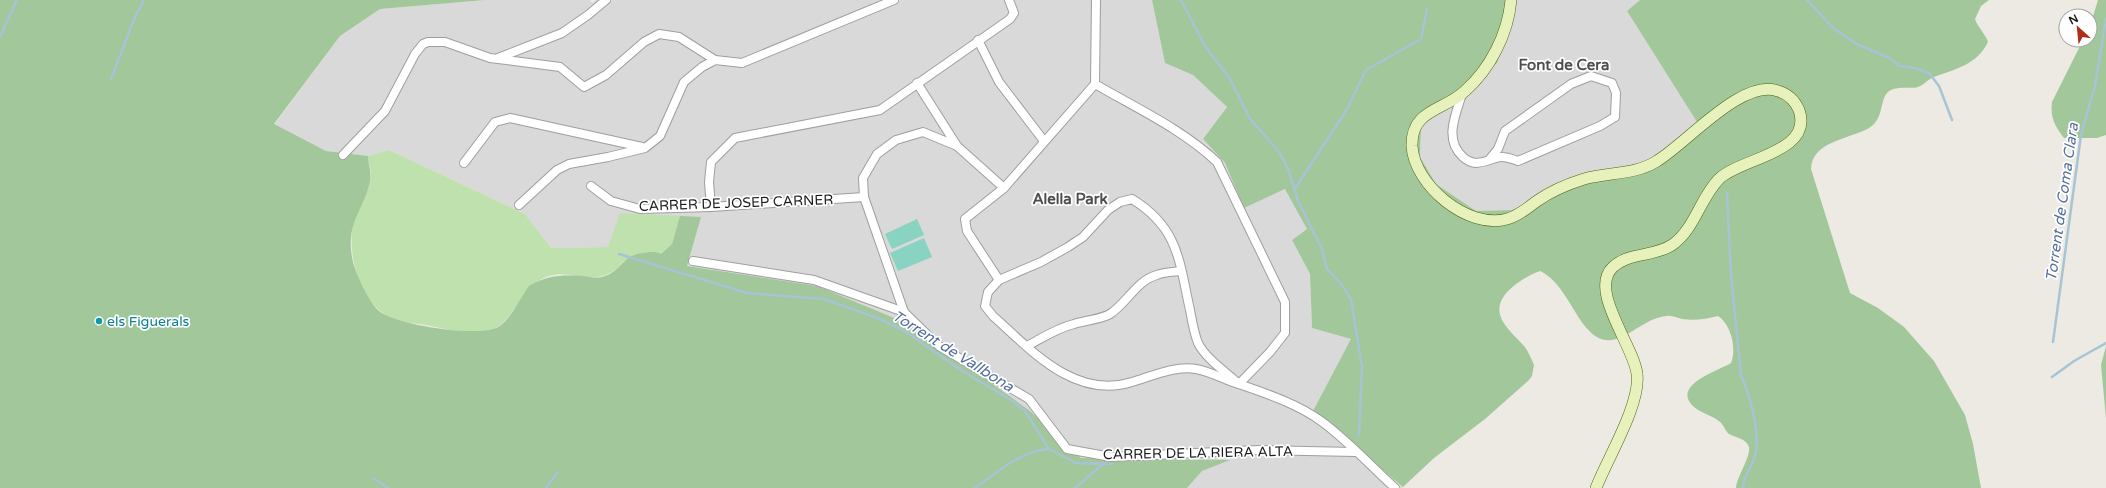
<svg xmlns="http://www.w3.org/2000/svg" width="2106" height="488" font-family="'Varela Round',sans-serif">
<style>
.residential{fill:#d9d9d9}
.grass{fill:#bfe1ad}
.forest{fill:#a2c79b}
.pitch{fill:#88d3c1}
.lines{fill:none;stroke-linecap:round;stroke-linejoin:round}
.stream{stroke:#a7c4d5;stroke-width:2.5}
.street-casing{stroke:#9f9f9f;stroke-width:10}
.secondary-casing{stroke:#4f6411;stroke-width:12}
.street{stroke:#fff;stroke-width:8}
.secondary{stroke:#e6f1bb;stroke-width:11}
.culture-dot{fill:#0f9aa8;stroke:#fff;stroke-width:1.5}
.labels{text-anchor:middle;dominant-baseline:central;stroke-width:3.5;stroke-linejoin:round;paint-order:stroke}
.street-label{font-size:14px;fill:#1b1b1b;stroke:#fff}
.culture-label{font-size:14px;fill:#0d838f;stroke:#fff;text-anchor:start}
.neighbourhood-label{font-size:15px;font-weight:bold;fill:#4e4e4e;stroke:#fff}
.water-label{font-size:15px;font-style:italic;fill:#546e9f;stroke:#fff}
</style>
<rect width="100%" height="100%" fill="#eceae2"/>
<g class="residential">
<polygon points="485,0 590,0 592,3 596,0 1152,0 1165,63 1193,75 1227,107 1203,139 1225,163 1244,207 1286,189 1307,229 1292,240 1310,274 1312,328 1352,339 1313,411 1403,487 1401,488 1187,488 1202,471 1229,460 1081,458 1030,411 817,286 687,266 700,218 608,247 551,248 525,214 389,150 368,156 326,151 274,125 340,36 380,9"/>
<polygon points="1509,0 1640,0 1627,11 1700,125 1651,160 1573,179 1512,210 1476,211 1436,184 1420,157 1421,125 1497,63"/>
</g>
<path class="grass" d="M389,150L525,214L551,248L608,247L620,213L680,216L672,244L661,254L624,261C596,295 569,262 540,280C520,292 512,322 493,329C474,337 441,328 421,324C411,323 398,323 389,317C360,302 347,255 353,224C355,212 372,188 371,176C371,170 368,162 368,156Z"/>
<g class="forest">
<path d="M0,0H485L380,9L340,36L274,124L326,151L368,156C368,164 372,174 370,182C363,211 346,223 352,257C354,271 368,301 379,311C395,325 480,338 498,327C512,318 520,298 529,286C547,275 563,275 583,276C590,277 598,279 605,276C622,270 623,255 643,253C650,252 655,251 661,254L672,244L680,216L701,217L687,266L817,286L911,325L1030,411L1081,458L1230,460L1202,471L1187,488H0Z"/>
<path d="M1152,0H1509L1508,33L1497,63L1421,126L1420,157L1436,184L1476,211L1512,210L1573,179L1651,160L1699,125L1627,11L1640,0H1989L1981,6L1975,19C1978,28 1985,33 1988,42C1977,65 1955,69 1934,77C1928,79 1924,85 1918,87C1910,89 1900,86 1891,90C1878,96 1886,118 1869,128C1850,139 1812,141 1811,169L1850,293L1878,308L1904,327L1934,361L1965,415L1973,444L1981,488H1736C1737,476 1751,457 1749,447C1746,438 1736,438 1729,434C1725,431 1724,425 1720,422C1712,415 1700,413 1693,406C1671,385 1720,370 1731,363C1737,349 1731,324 1718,316C1706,319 1695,321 1682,319C1677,318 1672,315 1667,316C1636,318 1613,363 1584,325C1571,308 1561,281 1540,271C1529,275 1517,282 1508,291C1487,314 1509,329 1524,346C1528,351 1531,358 1534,365L1532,376L1528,381L1485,419L1434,458L1403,487L1313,411L1351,339L1312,328L1310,274L1292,240L1307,229L1285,189L1244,208L1225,163L1203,139L1227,107L1193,75L1165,63Z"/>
<path d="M2098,0H2106V135L2097,138H2064C2055,126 2050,118 2052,102L2083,40H2090V26Z"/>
<polygon points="2106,346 2106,418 2101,365"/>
</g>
<g class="pitch">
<polygon points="917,219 924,235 892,249 885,234"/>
<polygon points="924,238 932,257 898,271 890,253"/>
</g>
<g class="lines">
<g class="stream">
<polyline points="1181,0 1205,46 1230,79 1250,119 1280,153 1288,169 1299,203 1322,249 1327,269 1342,285 1351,299 1362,367 1359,436"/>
<polyline points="1807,0 1833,28 1857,44 1889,58 1900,66 1915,68 1929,73 1939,86 1952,120"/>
<polyline points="0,37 17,0"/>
<polyline points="111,79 135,17 144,0"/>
<polyline points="1294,190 1346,111 1366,70 1421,39 1427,9"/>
<path d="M1727,193L1731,276L1741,375C1750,396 1761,434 1755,456C1752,467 1743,477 1743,488"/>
<polyline points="619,254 747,293 824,299 877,318 903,330 964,372 1011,400 1025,411 1049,449 1076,463 1112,464"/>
<polyline points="2053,342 2081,135 2095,86 2106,19"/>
<polyline points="2052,377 2074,361 2106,343"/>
<polyline points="373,478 388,488"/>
<polyline points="546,488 557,473"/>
<path d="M975,488C997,472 1021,451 1049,449"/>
<polyline points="1075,488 1103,464"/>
</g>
<defs>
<g id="street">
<polyline points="978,40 999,82 1044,141"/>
<polyline points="498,58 562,33 588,15 606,0"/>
<polyline points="917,83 957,146"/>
<path d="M1095,84C1136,108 1182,129 1217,162L1285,302V333L1270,352L1239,384"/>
<polyline points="1095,84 1096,0"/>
<path d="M1462,94C1455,116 1444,140 1463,157C1466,160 1472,163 1476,163C1498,161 1493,152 1518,161L1600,126L1615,117L1616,93L1612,83L1591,76L1571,84L1505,131L1498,149L1489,160"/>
<polyline points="343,155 385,111 415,54 423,44 428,42 445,42 490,58 560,67 584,87 606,75 644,42 659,34 679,37 715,60"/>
<polyline points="464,163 495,122 510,118 642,147"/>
<polyline points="591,186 611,201 640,209 711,207 864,197"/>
<polyline points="1004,188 957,146 923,132 896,140 877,154 863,178 864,197 904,312 939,346 1029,399 1067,449 1111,457 1259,450 1355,452"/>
<polyline points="519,205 557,170 569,164 608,157 645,148 660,136 684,82 702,67 715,60 742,63 894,0"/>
<polyline points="711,207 709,182 711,162 735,138 880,110 1010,19 1014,13 1009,0"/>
<polyline points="693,261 814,280 904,312"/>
<polyline points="999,280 967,231 965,219 1004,188 1095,84"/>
<path d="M1027,346C1042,338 1057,328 1074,324C1086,320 1099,320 1110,314C1127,303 1137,280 1157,275C1164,272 1173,272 1181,271"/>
<path d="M1239,384C1226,372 1206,359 1198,343C1194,333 1192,321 1190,310C1179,261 1179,228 1132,199L1120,202L1108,210L1083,237L1068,247L1041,262L999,280L988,292L985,306L993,316C1031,350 1075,400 1132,382C1152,376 1176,365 1196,369C1208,371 1219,377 1230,381C1261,392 1295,402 1321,421C1346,439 1372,467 1395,488"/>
</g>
<path id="secondary" d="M1511,0C1508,34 1490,69 1465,91C1444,111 1411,109 1412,146C1414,185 1468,230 1507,219C1519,216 1527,208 1537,201C1551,191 1568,184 1584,179C1609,172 1635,175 1657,161C1687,143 1742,78 1778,91C1788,94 1795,101 1799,110C1814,153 1740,158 1719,179C1700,198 1695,229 1672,245C1654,257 1629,252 1613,267C1588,290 1634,346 1637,374C1641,404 1607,459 1596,488"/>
</defs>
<use href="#street" class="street-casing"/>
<use href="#secondary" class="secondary-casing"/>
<use href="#street" class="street"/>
<use href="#secondary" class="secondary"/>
</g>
<circle class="culture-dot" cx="99" cy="321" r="4"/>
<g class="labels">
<g class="street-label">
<text transform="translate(736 203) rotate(-2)">CARRER DE JOSEP CARNER</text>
<text transform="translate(1198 453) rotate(-1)">CARRER DE LA RIERA ALTA</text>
</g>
<g class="culture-label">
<text x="107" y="321">els Figuerals</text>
</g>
<g class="neighbourhood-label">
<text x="1564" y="65">Font de Cera</text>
<text x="1070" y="199">Alella Park</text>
</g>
<g class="water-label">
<text transform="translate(2062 202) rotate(-82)">Torrent de Coma Clara</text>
<text transform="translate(953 351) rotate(32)">Torrent de Vallbona</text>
</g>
</g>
<g transform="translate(2078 28) rotate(333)"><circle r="19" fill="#ffffff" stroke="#a4a4a4"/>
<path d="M0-3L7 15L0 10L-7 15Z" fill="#b12d16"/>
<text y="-6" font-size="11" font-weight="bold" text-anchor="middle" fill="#1b1b1b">N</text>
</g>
</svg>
